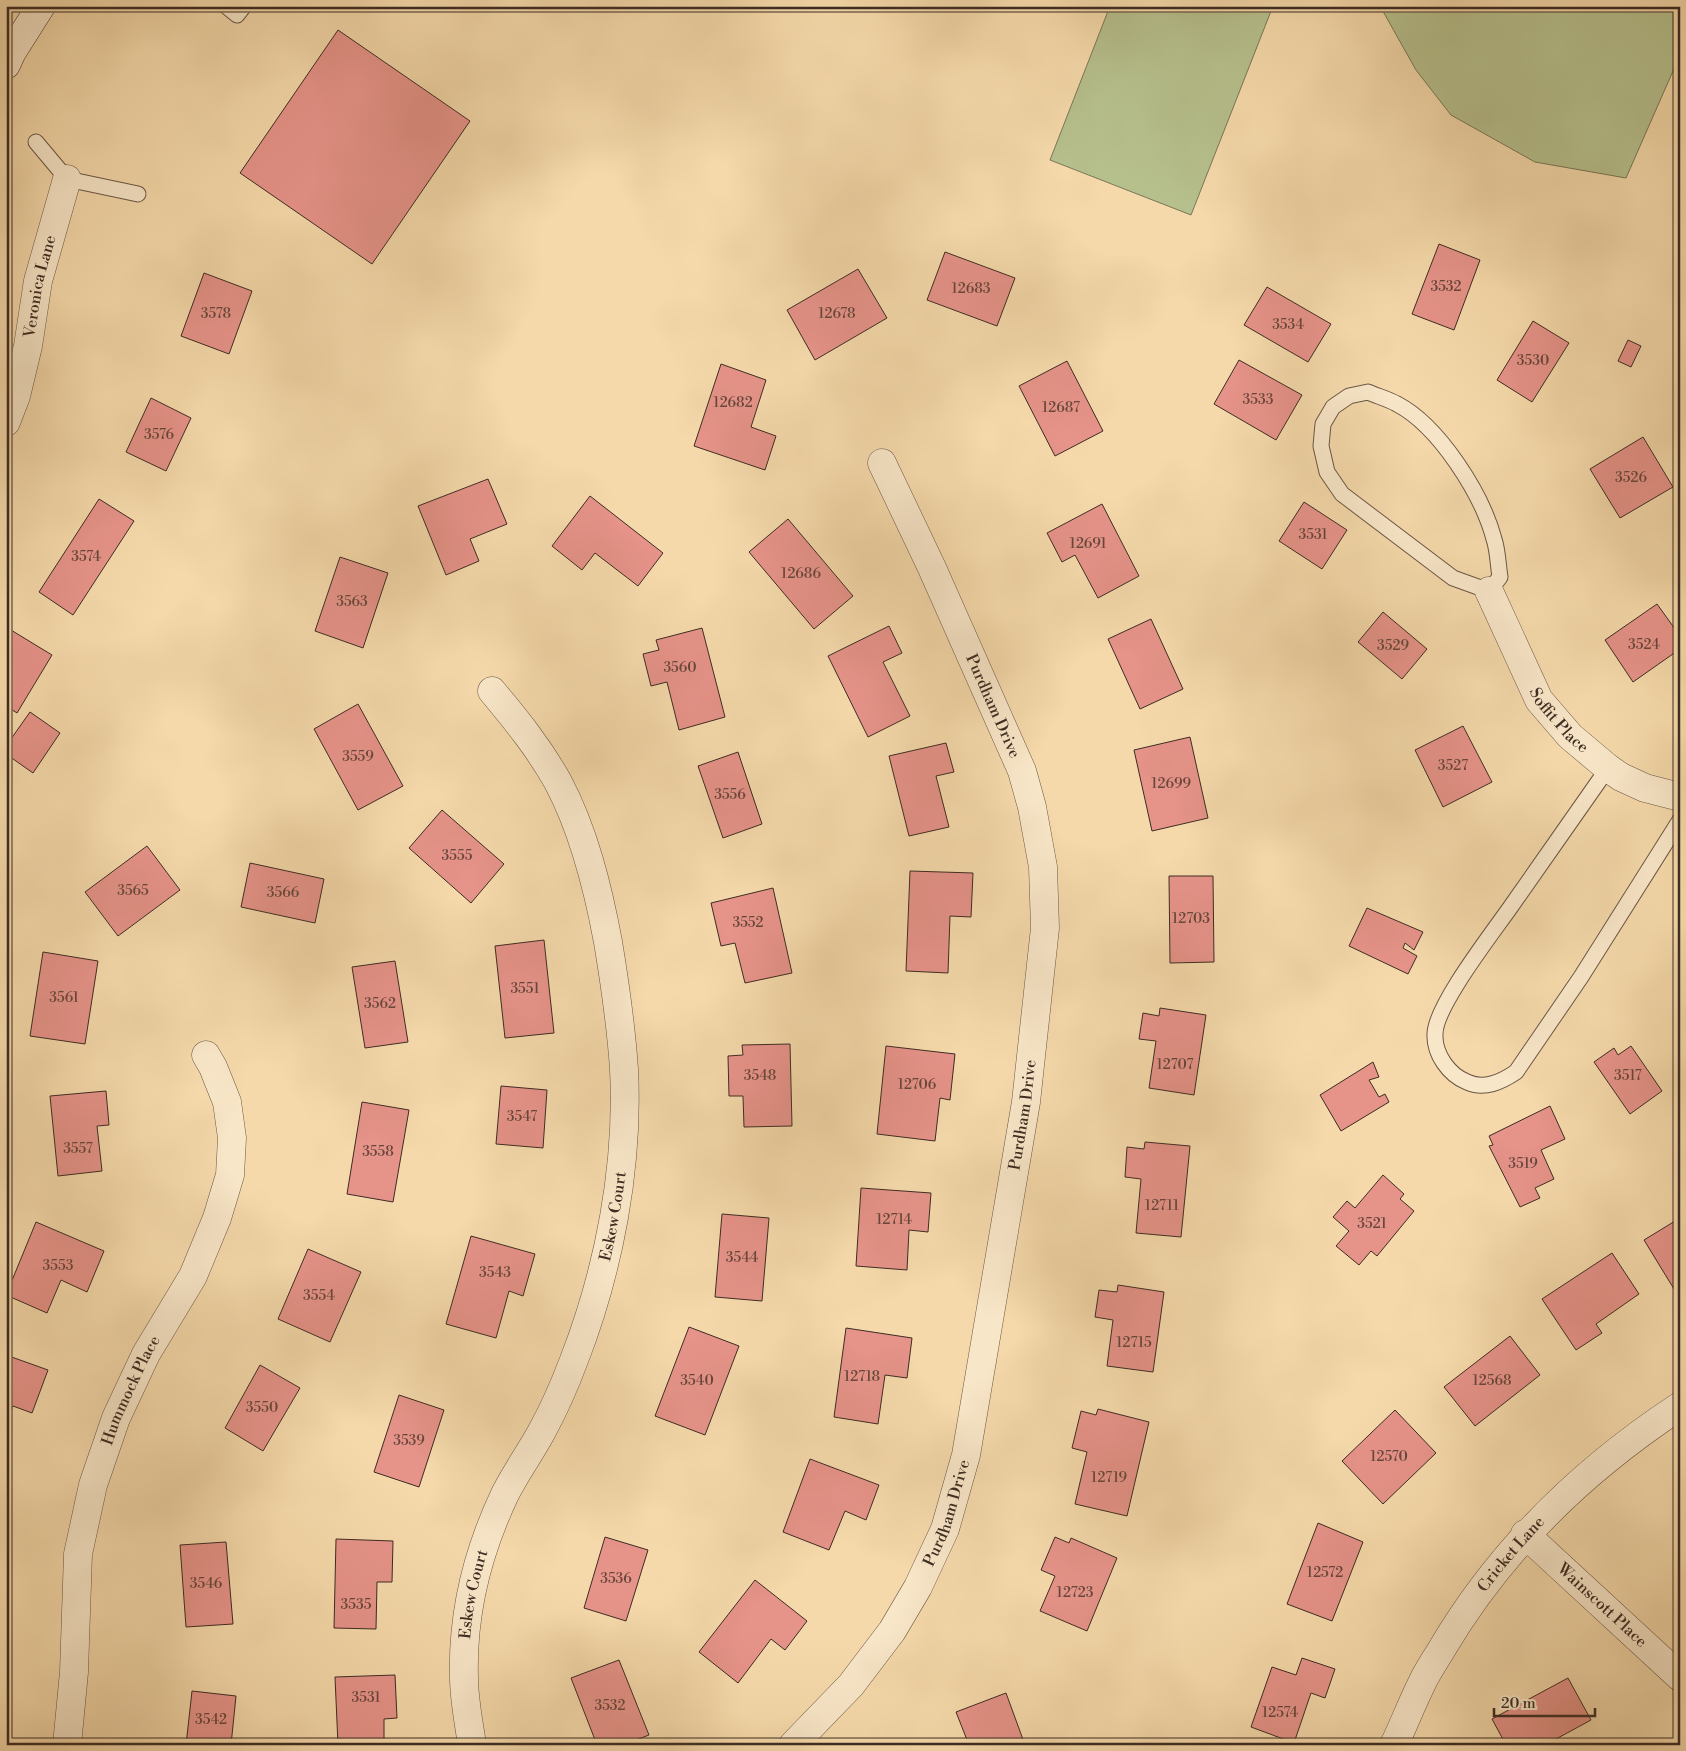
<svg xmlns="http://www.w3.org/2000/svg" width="1686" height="1751" font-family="'Libre Bodoni',serif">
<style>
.green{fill:#b6c08d;stroke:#7a7658}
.building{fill:#e69389;stroke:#3d2c23}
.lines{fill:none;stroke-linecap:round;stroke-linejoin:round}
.lane-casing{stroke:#6b5745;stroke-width:17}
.street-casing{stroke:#6b5745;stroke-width:29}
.secondary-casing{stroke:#3d2c23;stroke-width:29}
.lane{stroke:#f8e6c8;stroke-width:15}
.street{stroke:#f8e6c8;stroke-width:28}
.secondary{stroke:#f8e6c8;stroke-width:28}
.labels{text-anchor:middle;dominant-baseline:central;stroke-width:4.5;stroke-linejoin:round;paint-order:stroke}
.number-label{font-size:14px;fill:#67463c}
.street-label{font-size:16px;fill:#3d2c23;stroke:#f8e6c8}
</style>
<rect width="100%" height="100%" fill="#f5d9aa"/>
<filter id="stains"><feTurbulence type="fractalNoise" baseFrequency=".004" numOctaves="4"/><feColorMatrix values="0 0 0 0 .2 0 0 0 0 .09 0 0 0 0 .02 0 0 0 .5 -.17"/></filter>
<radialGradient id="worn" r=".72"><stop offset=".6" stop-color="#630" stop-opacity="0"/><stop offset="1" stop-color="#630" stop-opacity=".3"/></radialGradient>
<g class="green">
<polygon points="1110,6 1273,6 1191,215 1050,160"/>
<polygon points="1380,6 1680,6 1680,55 1626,178 1535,162 1451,115 1416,70"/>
</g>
<g class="building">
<polygon points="338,30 470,121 372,264 240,173"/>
<polygon points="1439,244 1480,260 1454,330 1412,314"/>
<polygon points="945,252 1015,278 997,326 927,300"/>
<polygon points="858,269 887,318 815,360 787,310"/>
<polygon points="204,273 252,291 229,354 181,336"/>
<polygon points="1267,287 1331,324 1308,362 1244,325"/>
<polygon points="1533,321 1569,343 1532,402 1497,380"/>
<polygon points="1628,340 1641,346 1631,367 1618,361"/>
<polygon points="1239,360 1302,395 1276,440 1214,404"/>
<polygon points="1067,361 1103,431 1055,456 1019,386"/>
<polygon points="721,364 766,380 751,427 776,436 765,470 694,446"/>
<polygon points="151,398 191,418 166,471 126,452"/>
<polygon points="1643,437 1673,487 1620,518 1590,469"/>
<polygon points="488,479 507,524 470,539 479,561 446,575 418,506"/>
<polygon points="590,496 663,553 638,586 595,553 582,570 552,546"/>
<polygon points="99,499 134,521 73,615 39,592"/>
<polygon points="1304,502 1347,530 1322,569 1279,541"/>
<polygon points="1102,504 1139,576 1098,598 1075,555 1062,562 1047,533"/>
<polygon points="788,519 853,596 814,629 749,552"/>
<polygon points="340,557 388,573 363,648 315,631"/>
<polygon points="1657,604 1680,636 1680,649 1633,682 1605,640"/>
<polygon points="1383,612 1427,649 1402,679 1358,642"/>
<polygon points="1151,619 1183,689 1140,709 1108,639"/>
<polygon points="889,626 902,653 883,662 910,716 868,737 828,656"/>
<polygon points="6,627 52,655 17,713 6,706"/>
<polygon points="702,628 725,717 679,730 667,682 651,686 643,654 659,650 656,640"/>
<polygon points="358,704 403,786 358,810 314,729"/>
<polygon points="30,712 60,733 33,773 6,754 6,746"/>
<polygon points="1463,726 1492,782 1443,807 1415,750"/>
<polygon points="1190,737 1208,818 1152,831 1134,750"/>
<polygon points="946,743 954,772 936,776 949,827 909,836 889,756"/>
<polygon points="738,752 762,824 723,838 698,766"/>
<polygon points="442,810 504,864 471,903 409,848"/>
<polygon points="147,846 180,890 118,936 85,892"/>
<polygon points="250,863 324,879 315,923 241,907"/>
<polygon points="910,871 973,873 971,917 950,916 948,973 906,971"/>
<polygon points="1169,876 1213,876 1214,962 1170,963"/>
<polygon points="773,888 792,973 745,983 735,943 721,946 711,903"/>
<polygon points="1367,908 1423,932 1414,950 1405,943 1403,948 1417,956 1408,974 1349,946"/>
<polygon points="544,940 554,1033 505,1038 495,946"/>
<polygon points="43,952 98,961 85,1044 30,1036"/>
<polygon points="395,961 408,1042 365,1048 352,967"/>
<polygon points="1160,1008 1206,1015 1194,1095 1149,1088 1156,1041 1139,1039 1143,1013 1159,1016"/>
<polygon points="790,1044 792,1126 744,1127 743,1096 729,1096 728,1056 743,1055 742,1045"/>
<polygon points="886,1046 955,1054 950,1100 940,1098 935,1141 877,1134"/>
<polygon points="1631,1046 1662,1091 1630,1114 1594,1062 1614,1048 1618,1055"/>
<polygon points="1373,1062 1379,1077 1369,1080 1379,1097 1385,1094 1389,1102 1341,1131 1320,1095"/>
<polygon points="501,1086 547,1090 543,1148 496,1144"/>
<polygon points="106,1091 109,1125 97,1126 102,1171 58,1176 50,1096"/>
<polygon points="362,1102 409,1110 393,1202 347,1194"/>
<polygon points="1550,1106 1565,1139 1541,1150 1554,1179 1535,1188 1540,1198 1520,1207 1489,1146 1493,1145 1489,1136"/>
<polygon points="1145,1142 1190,1146 1181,1237 1136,1233 1141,1179 1125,1177 1127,1147 1144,1149"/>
<polygon points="1383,1175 1404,1194 1400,1199 1414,1211 1377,1256 1371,1251 1359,1265 1336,1246 1349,1231 1333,1217 1347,1201 1355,1208"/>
<polygon points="861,1188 931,1193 928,1232 909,1230 907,1270 856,1266"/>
<polygon points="722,1214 769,1218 762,1301 715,1297"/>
<polygon points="1680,1218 1680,1285 1674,1289 1644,1240"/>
<polygon points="36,1222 104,1251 87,1292 61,1280 47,1313 6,1295"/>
<polygon points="471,1236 535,1254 523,1296 509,1291 496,1338 446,1324"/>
<polygon points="308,1249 361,1272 330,1342 278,1319"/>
<polygon points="1612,1253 1639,1294 1596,1324 1602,1333 1576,1350 1542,1299"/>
<polygon points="1118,1285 1164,1292 1153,1372 1107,1366 1113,1320 1095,1317 1099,1290 1117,1292"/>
<polygon points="689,1327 739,1346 705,1435 655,1416"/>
<polygon points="846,1328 912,1338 907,1378 885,1375 878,1424 834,1417"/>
<polygon points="1510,1336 1540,1375 1475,1426 1444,1387"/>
<polygon points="6,1355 48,1370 32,1413 13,1406 6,1424"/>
<polygon points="260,1365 300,1388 263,1451 225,1428"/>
<polygon points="399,1395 444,1410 419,1487 374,1472"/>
<polygon points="1098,1409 1149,1422 1127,1516 1075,1504 1087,1452 1072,1448 1081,1411 1096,1415"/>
<polygon points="1395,1410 1436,1453 1383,1504 1342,1461"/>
<polygon points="810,1459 879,1485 866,1520 845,1511 829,1550 783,1532"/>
<polygon points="6,1497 10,1498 7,1537 6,1537"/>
<polygon points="1318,1523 1363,1542 1332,1621 1287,1604"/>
<polygon points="605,1537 648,1550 626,1621 584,1608"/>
<polygon points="1055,1537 1069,1543 1071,1538 1117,1558 1087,1631 1040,1611 1055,1576 1041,1570"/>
<polygon points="336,1539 393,1541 392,1582 377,1582 376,1629 334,1628"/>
<polygon points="226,1542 233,1624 186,1627 180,1545"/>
<polygon points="755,1580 807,1621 785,1650 771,1639 738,1683 699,1652"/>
<polygon points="1302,1658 1335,1669 1325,1698 1311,1693 1294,1743 1251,1727 1272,1667 1296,1675"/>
<polygon points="619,1660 649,1735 623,1745 597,1745 571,1678"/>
<polygon points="395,1675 397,1718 384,1719 384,1745 338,1745 335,1677"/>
<polygon points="1568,1678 1591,1720 1545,1745 1506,1745 1492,1719"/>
<polygon points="192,1691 236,1696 231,1745 186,1745"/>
<polygon points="1006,1693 1025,1745 969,1745 956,1712"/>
</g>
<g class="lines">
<defs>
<g id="lane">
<polyline points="226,6 237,15 244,6"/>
<polyline points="36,142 67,179 138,194"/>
<path d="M1368,392C1377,396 1388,399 1397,404C1439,426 1482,494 1494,539C1498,551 1498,565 1500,577L1489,591L1453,578L1342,494L1327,472L1321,446L1323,424L1333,407L1349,396Z"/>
<path d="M1608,768C1576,814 1544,859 1512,905C1494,931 1435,1006 1435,1034C1434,1054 1449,1075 1467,1082C1484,1090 1501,1082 1516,1072L1581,977L1680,820"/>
</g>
<g id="street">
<path id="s1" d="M6,422L16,396L28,346L38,281L67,179"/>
<path id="s2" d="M1489,591L1539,700L1570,736L1608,768L1621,777L1645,788L1680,797"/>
<path id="s3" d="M1525,1534L1680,1677"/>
<path id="s4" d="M67,1745L74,1672L78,1554L93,1485L116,1418L146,1354L193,1276L217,1218L230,1175L232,1138L227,1102L213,1067L206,1055"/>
<path id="s5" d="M472,1745C469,1723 464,1700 464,1678C462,1615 478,1551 505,1494C516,1472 530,1453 542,1431C554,1409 565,1384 574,1360C609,1270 629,1166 624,1069C621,1026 615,984 608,942C598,888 584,831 558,782C539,748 517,721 492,691"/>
<path id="s6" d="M793,1745L851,1685L892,1631L918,1587L945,1529L966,1455L1026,1102L1045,928L1043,867L1032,807L1022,771L932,568L882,463"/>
<path id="s7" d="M1394,1745C1404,1724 1412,1703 1422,1683C1428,1670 1436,1659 1443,1647C1502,1548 1584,1469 1680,1406"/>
</g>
<polyline id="secondary" points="6,65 12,52 41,6"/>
</defs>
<use href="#lane" class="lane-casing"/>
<use href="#street" class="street-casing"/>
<use href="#secondary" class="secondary-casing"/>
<use href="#lane" class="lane"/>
<use href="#street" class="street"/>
<use href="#secondary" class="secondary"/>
</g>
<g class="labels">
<g class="number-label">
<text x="1446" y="287">3532</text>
<text x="971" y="289">12683</text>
<text x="216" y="314">3578</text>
<text x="837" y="314">12678</text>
<text x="1288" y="325">3534</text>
<text x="1533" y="361">3530</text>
<text x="1258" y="400">3533</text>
<text x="733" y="403">12682</text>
<text x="1061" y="408">12687</text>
<text x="159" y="435">3576</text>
<text x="1631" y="478">3526</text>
<text x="1313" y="535">3531</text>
<text x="1088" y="544">12691</text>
<text x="86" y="557">3574</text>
<text x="801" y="574">12686</text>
<text x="352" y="602">3563</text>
<text x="1644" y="645">3524</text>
<text x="1393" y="646">3529</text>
<text x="680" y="668">3560</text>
<text x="358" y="757">3559</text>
<text x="1453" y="766">3527</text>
<text x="1171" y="784">12699</text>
<text x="730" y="795">3556</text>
<text x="457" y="856">3555</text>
<text x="133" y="891">3565</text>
<text x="283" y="893">3566</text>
<text x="1191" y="919">12703</text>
<text x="748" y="923">3552</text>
<text x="525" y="989">3551</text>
<text x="64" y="998">3561</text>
<text x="380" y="1004">3562</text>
<text x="1175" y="1065">12707</text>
<text x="760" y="1076">3548</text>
<text x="1628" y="1076">3517</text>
<text x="917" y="1085">12706</text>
<text x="522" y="1117">3547</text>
<text x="78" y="1149">3557</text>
<text x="378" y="1152">3558</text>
<text x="1523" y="1164">3519</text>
<text x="1162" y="1206">12711</text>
<text x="894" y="1220">12714</text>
<text x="1372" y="1224">3521</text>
<text x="742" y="1258">3544</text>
<text x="58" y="1266">3553</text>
<text x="495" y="1273">3543</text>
<text x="319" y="1296">3554</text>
<text x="1134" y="1343">12715</text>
<text x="862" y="1377">12718</text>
<text x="697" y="1381">3540</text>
<text x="1492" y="1381">12568</text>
<text x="262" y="1408">3550</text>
<text x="409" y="1441">3539</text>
<text x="1389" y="1457">12570</text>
<text x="1109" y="1478">12719</text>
<text x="1325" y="1573">12572</text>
<text x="616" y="1579">3536</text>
<text x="206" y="1584">3546</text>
<text x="1075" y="1593">12723</text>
<text x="356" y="1605">3535</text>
<text x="366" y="1698">3531</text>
<text x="610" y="1706">3532</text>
<text x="1280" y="1713">12574</text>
<text x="211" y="1720">3542</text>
</g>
<g class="street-label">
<text stroke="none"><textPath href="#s1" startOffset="140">Veronica Lane</textPath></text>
<text transform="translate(993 706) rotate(66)">Purdham Drive</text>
<text stroke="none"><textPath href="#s2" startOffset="148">Soffit Place</textPath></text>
<text stroke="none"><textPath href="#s6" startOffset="688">Purdham Drive</textPath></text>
<text stroke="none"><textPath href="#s5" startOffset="558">Eskew Court</textPath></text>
<text stroke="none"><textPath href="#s4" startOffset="364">Hummock Place</textPath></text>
<text stroke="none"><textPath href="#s6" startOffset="282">Purdham Drive</textPath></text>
<text stroke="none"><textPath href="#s7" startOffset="225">Cricket Lane</textPath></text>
<text stroke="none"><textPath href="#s5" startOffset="152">Eskew Court</textPath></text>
<text stroke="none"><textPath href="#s3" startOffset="105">Wainscott Place</textPath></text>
</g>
</g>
<rect width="1686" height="1751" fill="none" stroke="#f5d9aa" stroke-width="25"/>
<rect x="8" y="8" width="1671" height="1736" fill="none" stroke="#3d2c23" stroke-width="2.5"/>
<rect x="12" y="12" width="1661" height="1726" fill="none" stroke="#3d2c23"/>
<path d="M1494 1708v8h101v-8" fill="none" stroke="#3d2c23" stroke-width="2.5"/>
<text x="1501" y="1708" font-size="15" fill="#3d2c23" stroke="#f8e6c8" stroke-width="4" paint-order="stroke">20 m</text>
<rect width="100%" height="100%" filter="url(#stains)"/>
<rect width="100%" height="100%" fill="url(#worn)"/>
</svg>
